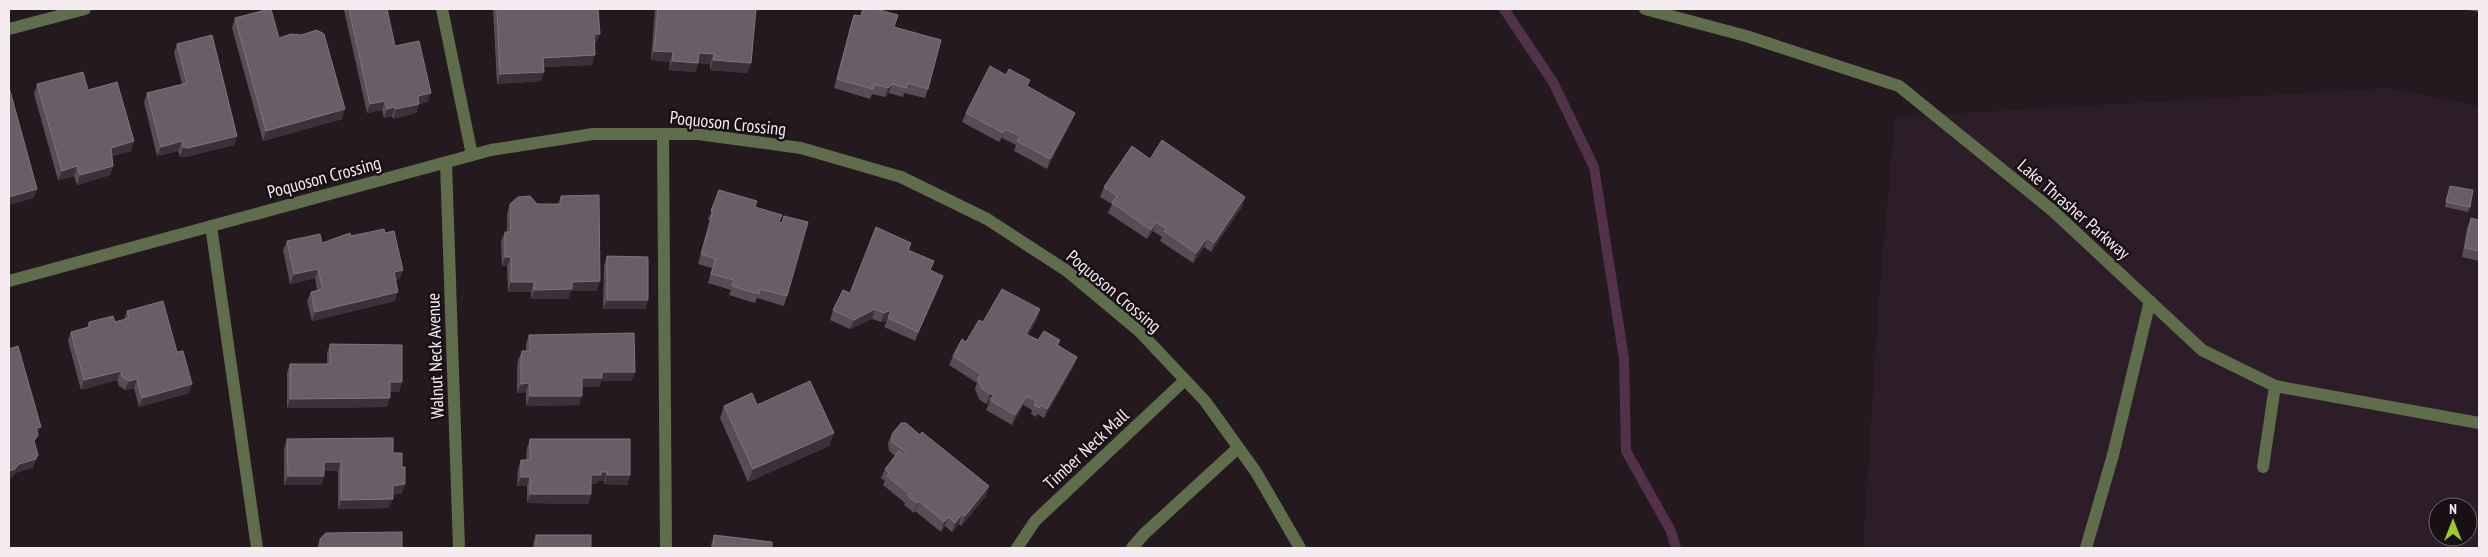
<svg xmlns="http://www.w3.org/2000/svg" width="2488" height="557" font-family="'PT Sans Narrow',sans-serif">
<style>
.built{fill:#2d1d28;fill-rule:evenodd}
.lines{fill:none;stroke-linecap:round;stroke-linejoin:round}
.stream{stroke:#533249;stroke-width:10}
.minor{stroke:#606d4b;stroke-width:12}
.wall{fill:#584d54}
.shaded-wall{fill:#3c3138}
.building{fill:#695e65;stroke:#7e747b}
.labels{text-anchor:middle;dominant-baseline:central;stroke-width:5;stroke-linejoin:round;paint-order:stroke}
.street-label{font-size:18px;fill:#f4ecf1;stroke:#191016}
</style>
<rect width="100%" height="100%" fill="#23191f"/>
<path class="built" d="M2388,88L2479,106V548H1863L1879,297L1895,117ZM2438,507H2468V537H2438Z"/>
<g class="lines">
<polyline class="stream" points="1504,9 1553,82 1594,167 1624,359 1626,451 1671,531 1676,548"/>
<g class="minor">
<polyline points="442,9 472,155"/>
<polyline points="1645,9 1746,36 1899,86 2053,211 2202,350 2275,386 2479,423"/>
<polyline points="9,29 85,9"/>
<polyline points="663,134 666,548"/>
<polyline points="446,163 459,548"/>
<polyline points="211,226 257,548"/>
<polyline points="9,281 491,150 593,134 698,134 801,148 901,177 987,219 1067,271 1140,332 1205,401 1256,472 1300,548"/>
<polyline points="2263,467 2275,386"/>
<polyline points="1017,548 1035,521 1185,380"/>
<polyline points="1132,548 1144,534 1238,448"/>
<polyline points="2086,548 2113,455 2150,301"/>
</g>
</g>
<g class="wall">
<polygon points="344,9 387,9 395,46 428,102 419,104 416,113 393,119 392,116 384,118 382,110 367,113 344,10"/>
<polygon points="493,9 598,9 596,43 595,43 592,65 544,67 544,72 541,81 497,84"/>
<polygon points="655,9 756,9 751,63 747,73 710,70 710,64 698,63 695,72 669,70 670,62 651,60"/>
<polygon points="863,9 894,27 928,89 925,98 904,93 903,97 889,93 885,97 872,94 870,99 834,88 851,24 854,15 860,16"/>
<polygon points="2462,9 2479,9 2479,12"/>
<polygon points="235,18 279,38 342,119 263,141 232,28"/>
<polygon points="177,44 237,136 234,145 185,157 180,157 178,151 157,156 144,102 147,93 182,84 174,53"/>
<polygon points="37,84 88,90 134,141 131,151 112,156 113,166 110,175 77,185 74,176 58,180 34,94"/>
<polygon points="1027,86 1075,113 1071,122 1047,169 1014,151 1016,145 1002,138 999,142 962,122 966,113"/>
<polygon points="1150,159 1245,197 1242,207 1211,252 1204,247 1193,263 1160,241 1162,237 1153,231 1147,239 1108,213 1112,204 1100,197 1104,187"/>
<polygon points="2450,186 2470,207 2468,212 2445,207"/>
<polygon points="719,190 755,207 781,223 784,216 787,296 784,306 757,298 755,303 729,295 731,290 708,283 712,268 698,264 710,221 708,220"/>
<polygon points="561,196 600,281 596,291 571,291 568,299 531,299 531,292 508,292 507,266 502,266 501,241 505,232 507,232 507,214 510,204 558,204"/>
<polygon points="2471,218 2479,220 2479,261 2462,257 2467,228"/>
<polygon points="385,233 403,270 399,279 396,280 395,301 312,321 307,301 311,292 317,290 315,278 290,284 283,250 287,241 322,243 351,236"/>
<polygon points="911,243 909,250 931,270 943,276 915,341 884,327 887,320 881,322 872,319 850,329 830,320 833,310 850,293"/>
<polygon points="607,256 648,300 645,309 603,309 604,265"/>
<polygon points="127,311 189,393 139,407 134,388 125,390 119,386 117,380 81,390 68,341 71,332 87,328 89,322 115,322 124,320"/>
<polygon points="1037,319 1028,335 1038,340 1060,340 1058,346 1077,357 1074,366 1044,418 1037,414 1036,417 1031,414 1032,410 1023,405 1012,425 986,410 989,403 986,404 979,399 975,389 977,383 949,365 953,356 966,342 983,322"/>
<polygon points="529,335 635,372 631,381 601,381 599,387 582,387 579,405 526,406 526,392 517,393 517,369 518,360 522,351 526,351 526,344"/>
<polygon points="330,344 402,382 399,392 390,392 387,407 287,408 287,373 290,364 327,364 327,353"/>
<polygon points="757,405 834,433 829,446 748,482 720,418 724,406"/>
<polygon points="892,434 986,496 961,526 959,524 952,532 945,526 941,532 915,511 914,513 904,505 905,503 883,485 885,481 881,478 885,469 895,456 889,451 888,443"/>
<polygon points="287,439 393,453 402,493 393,495 389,508 338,509 338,471 324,471 324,476 321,485 284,485 284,449"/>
<polygon points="530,439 630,475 627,485 604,484 604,481 598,481 597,484 591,484 591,494 588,504 527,503 527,486 517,486 518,469 521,460 526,460 527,448"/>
<polygon points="536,535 591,548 533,548 533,544"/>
<polygon points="714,535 772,548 711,548 711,545"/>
<polygon points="320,539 402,548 317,548"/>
</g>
<g class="shaded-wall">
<polygon points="594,34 600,34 596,43 591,44"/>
<polygon points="654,51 673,52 670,62 651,60"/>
<polygon points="699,53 714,54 710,64 695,63"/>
<polygon points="595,55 592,65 540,67 543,58"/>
<polygon points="713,60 751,63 747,73 710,70"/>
<polygon points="672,61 698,63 695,72 669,70"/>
<polygon points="544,72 541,81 497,84 500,74"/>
<polygon points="892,84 889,93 885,97 888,88"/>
<polygon points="431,93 428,102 419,104 416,113 393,119 396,109 418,96"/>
<polygon points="385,101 382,110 367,113 370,104"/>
<polygon points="395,107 392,116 384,118 387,109"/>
<polygon points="345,109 342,119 263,141 266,131"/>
<polygon points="1075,113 1071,122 1047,169 1050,159"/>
<polygon points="1005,129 1002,138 999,142 1003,133"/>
<polygon points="237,136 234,145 185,157 180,157 183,147"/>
<polygon points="134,141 131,151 108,157 111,148"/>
<polygon points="182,141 178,151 157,156 161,147"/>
<polygon points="77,166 74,176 58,180 62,171"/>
<polygon points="113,166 110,175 77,185 80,175"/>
<polygon points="37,189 34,198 9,205 9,197"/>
<polygon points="1245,197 1242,207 1211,252 1214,243"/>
<polygon points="1156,222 1153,231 1147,239 1151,230"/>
<polygon points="1207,238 1204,247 1193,263 1196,253"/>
<polygon points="505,257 511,257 507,266 502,266"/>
<polygon points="318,269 315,278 290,284 294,274"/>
<polygon points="403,270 399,279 391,281 394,272"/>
<polygon points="943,276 940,285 915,341 918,332"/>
<polygon points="600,281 596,291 571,291 568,299 531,299 534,290 572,282"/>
<polygon points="511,282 534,282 531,292 508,292"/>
<polygon points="398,292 395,301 312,321 315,312"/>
<polygon points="607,300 648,300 645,309 603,309"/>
<polygon points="875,309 872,319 850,329 854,320"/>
<polygon points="1040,309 1037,319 1023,343 1026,334"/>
<polygon points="891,310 887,320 881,322 884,313"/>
<polygon points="1077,357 1074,366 1044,418 1047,409"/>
<polygon points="121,371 117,380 81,390 84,380"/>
<polygon points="602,372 635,372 631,381 601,381 599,387 579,387 582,378"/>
<polygon points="137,379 134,388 125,390 129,381"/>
<polygon points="390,382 402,382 399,392 386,392"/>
<polygon points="529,383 526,392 517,393 521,384"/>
<polygon points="192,384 189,393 139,407 142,398"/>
<polygon points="990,394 994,394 989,403 986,404"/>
<polygon points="530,396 582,396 579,405 526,406"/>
<polygon points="1027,396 1023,405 1012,425 1015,415"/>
<polygon points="390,398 387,407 287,408 290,399"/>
<polygon points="41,427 37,436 36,428"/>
<polygon points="834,433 829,446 748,482 753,469"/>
<polygon points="38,455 33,468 16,473 12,478 9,479 9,471 19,464"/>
<polygon points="324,462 341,462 338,471 321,471"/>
<polygon points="601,472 607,472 604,481 598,481 597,484 588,484 591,475"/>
<polygon points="607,475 630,475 627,485 604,484"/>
<polygon points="288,476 324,476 321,485 284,485"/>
<polygon points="521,477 530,477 527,486 517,486"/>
<polygon points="405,484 402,493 389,496 393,486"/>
<polygon points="989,486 986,496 961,526 965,516"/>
<polygon points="530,494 591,494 588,504 527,503"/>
<polygon points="393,499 389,508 338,509 341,500"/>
<polygon points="919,501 915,511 914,513 917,503"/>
<polygon points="962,514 959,524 952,532 955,523"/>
<polygon points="949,517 945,526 941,532 944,522"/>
</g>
<g class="building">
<polygon points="269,9 271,9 279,38 291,34 301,35 317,30 324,34 345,109 266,131 235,18"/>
<polygon points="349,9 387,9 395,46 419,41 431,93 418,96 419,104 396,109 395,107 387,109 385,101 370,104"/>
<polygon points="497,9 598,9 600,34 594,34 595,55 543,58 544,72 500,74"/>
<polygon points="658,9 756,9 751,63 713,60 714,54 699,53 698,63 672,61 673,52 654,51"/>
<polygon points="863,9 876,9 898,15 894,27 941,40 928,89 908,83 906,88 892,84 888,88 875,84 873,89 837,79 854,15 861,16"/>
<polygon points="212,35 237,136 188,148 183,147 182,141 161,147 147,93 187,83 177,44"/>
<polygon points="990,66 1006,75 1009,69 1030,80 1027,86 1075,113 1050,159 1017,141 1020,136 1005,129 1003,133 966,113"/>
<polygon points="83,72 88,90 117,82 134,141 111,148 113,166 80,175 77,166 62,171 37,84"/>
<polygon points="9,87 37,189 9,197"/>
<polygon points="1162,140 1245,197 1214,243 1207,238 1196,253 1164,231 1166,229 1156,222 1151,230 1112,203 1117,196 1104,187 1132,146 1150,159"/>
<polygon points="2450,186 2473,190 2470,207 2446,202"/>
<polygon points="719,190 757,201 755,207 782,215 779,222 782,223 784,216 808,222 787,296 760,289 759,294 732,286 734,280 711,274 716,259 701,254 713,211 711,211"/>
<polygon points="599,195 600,281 572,282 572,289 534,290 534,282 511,282 511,257 505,257 505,232 511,232 510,204 518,197 530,196 537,204 561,204 561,196"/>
<polygon points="2471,218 2479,220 2479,251 2465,248"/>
<polygon points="876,227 911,243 908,250 934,261 930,270 943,276 918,332 888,318 891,310 884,313 875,309 854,320 833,310 843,290 850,293"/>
<polygon points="384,229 385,233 394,231 403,270 394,272 398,292 315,312 311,292 323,289 318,269 294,274 287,241 320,234 322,243 350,233 351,236"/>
<polygon points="607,256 648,257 648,300 607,300"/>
<polygon points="1002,289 1040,309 1026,334 1038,340 1044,331 1060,340 1057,345 1077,357 1047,409 1041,405 1039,408 1034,405 1036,401 1027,396 1015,415 990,400 994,394 990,394 982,389 978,379 981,374 953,356 962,339 966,342 979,320 983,322"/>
<polygon points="163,301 177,352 183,351 192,384 142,398 137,379 129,381 122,377 121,371 84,380 71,332 89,327 89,322 113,316 115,322 129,318 127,311"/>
<polygon points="634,333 635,372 602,372 602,378 582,378 582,396 530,396 529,383 521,384 521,359 522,351 530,351 529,335"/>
<polygon points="330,344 402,345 402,382 390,382 390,398 290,399 290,364 330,364"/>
<polygon points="18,346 41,427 36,428 38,435 34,441 38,455 36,459 19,464 15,469 9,471 9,349"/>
<polygon points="810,381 834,433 753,469 724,406 752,393 757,405"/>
<polygon points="901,423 906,423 920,435 922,432 989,486 965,516 962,514 955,523 949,517 944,522 919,501 917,503 908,496 909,494 887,476 889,473 885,469 899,451 904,455 906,452 892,442 892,434"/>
<polygon points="393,438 393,453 402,453 402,467 405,467 405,484 393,486 393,499 341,500 341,462 324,462 324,476 288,476 287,439"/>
<polygon points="530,439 630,439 630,475 607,475 607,472 601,472 601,475 591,475 591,494 530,494 530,477 521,477 521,460 530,460"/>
<polygon points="402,532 402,548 320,548 320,539 326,533"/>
<rect x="536" y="535" width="55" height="13"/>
<polygon points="714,535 772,542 772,548 713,548"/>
</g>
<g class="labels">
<g class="street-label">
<text transform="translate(728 123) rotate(6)">Poquoson Crossing</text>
<text transform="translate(324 177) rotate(-15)">Poquoson Crossing</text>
<text transform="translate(2074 209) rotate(41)">Lake Thrasher Parkway</text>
<text transform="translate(1114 291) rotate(40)">Poquoson Crossing</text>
<text transform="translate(435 356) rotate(-92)">Walnut Neck Avenue</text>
<text transform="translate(1086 449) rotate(-43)">Timber Neck Mall</text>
</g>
</g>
<rect width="2488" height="557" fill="none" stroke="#f4ecf1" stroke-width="20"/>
<g transform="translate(2453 522)"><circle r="24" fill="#191016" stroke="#71686e"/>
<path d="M0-4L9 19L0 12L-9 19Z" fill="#9dca30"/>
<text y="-8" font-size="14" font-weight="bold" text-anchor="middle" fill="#f4ecf1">N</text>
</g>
</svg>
